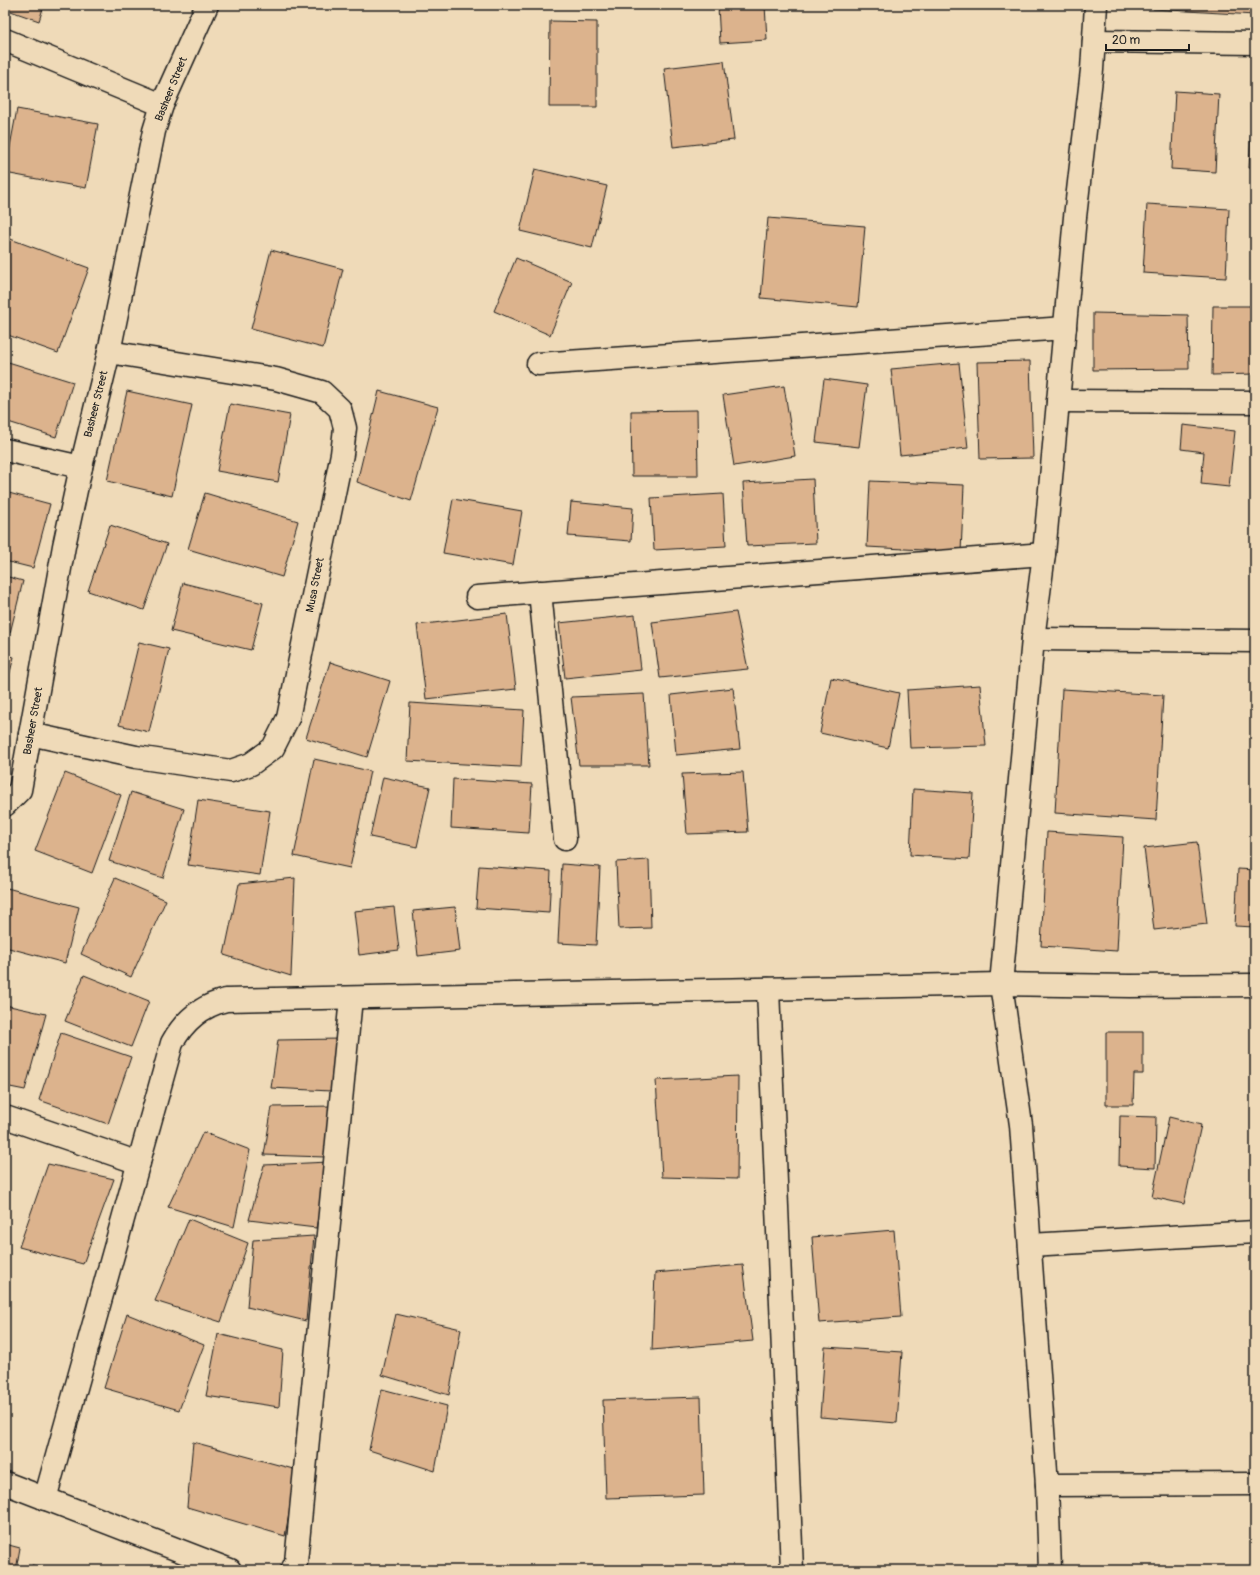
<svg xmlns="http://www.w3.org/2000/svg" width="1260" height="1575" font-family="Pangolin,sans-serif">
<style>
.building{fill:#dcb38d;stroke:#1c1c1c}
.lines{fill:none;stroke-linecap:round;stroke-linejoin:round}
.minor-casing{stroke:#1c1c1c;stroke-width:25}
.minor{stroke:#efdab8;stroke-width:22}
.labels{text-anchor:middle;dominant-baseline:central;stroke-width:4;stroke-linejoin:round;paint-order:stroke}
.street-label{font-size:11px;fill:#1c1c1c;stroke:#efdab8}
</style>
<rect width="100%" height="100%" fill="#efdab8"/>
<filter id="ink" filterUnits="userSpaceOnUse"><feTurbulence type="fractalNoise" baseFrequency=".025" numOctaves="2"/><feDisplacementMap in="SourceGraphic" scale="8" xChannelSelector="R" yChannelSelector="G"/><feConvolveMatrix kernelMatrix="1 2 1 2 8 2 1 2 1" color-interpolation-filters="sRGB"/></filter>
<g filter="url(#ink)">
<g class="building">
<polygon points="5,5 44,5 39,21 5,9"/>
<polygon points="765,5 767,40 720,43 718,6"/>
<polygon points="1153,5 1255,5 1255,15 1153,9"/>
<polygon points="550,21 597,22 597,107 549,107"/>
<polygon points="724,61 734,140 673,147 664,68"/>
<polygon points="5,68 8,69 5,82"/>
<polygon points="1175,91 1219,94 1215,172 1171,169"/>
<polygon points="1253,94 1255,94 1255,168 1249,168"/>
<polygon points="17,109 98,124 86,188 5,173"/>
<polygon points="535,169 607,186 592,248 520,231"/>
<polygon points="1147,204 1229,209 1226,278 1143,273"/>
<polygon points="768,218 865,226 858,307 761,298"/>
<polygon points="5,237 89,268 58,353 5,334"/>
<polygon points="271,250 343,269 323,348 251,329"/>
<polygon points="516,258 572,282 550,335 494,311"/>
<polygon points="1213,306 1255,306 1255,374 1212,375"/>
<polygon points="1093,313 1188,315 1189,369 1093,370"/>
<polygon points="5,361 73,382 56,437 5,421"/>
<polygon points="1030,361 1033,458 980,459 977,362"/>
<polygon points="959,363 968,448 900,455 891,369"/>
<polygon points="824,379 867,385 859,447 816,442"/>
<polygon points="784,386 795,456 734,466 723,395"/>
<polygon points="127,391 192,405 172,496 107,481"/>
<polygon points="379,391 438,407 411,501 357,482"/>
<polygon points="230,404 290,415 278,482 217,471"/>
<polygon points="697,410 698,476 632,476 631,411"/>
<polygon points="1183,425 1235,431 1229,487 1201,484 1204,452 1181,449"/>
<polygon points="813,479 816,543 747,546 743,483"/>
<polygon points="870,481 964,485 961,552 867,547"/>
<polygon points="5,492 50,504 33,568 5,561"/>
<polygon points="205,493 298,521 282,577 188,549"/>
<polygon points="723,494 726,546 654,550 651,498"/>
<polygon points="453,499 522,511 513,565 443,553"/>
<polygon points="571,502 633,508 631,541 568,536"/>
<polygon points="110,525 167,544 144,610 88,591"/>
<polygon points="5,576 23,581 10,633 5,631"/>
<polygon points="183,583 263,603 251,650 171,631"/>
<polygon points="736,612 748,669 660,678 652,622"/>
<polygon points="507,614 516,689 426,699 417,625"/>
<polygon points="635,615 641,670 565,678 559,623"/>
<polygon points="139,642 169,649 149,732 119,725"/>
<polygon points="5,654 14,657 5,691"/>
<polygon points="330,662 390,681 367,757 306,738"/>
<polygon points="831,678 899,693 888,748 820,733"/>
<polygon points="980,685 986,746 910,748 907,690"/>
<polygon points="733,688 740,749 676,755 671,695"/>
<polygon points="1062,689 1163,695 1156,820 1055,813"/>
<polygon points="644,694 649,765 579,765 571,697"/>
<polygon points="410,703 524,710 521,767 407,761"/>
<polygon points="314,759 370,771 350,868 294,856"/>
<polygon points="743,772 748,832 687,834 682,774"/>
<polygon points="65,773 121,795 92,873 35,851"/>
<polygon points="383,777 430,787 417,847 370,837"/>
<polygon points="453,779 532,784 529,833 451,828"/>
<polygon points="913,789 973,793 969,859 910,855"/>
<polygon points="131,792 184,809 163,878 109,861"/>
<polygon points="198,800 270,811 260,875 188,865"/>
<polygon points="1047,832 1123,837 1117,951 1041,946"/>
<polygon points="1197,842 1207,924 1154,930 1144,848"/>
<polygon points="649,860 651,928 619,929 616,862"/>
<polygon points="562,864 600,867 596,945 558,943"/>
<polygon points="479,866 551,871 549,913 476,908"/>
<polygon points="1238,869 1255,870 1255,927 1235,926"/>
<polygon points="115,878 166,900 131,977 81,954"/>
<polygon points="295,878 291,976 224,955 239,884"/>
<polygon points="7,888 79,907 65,963 5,947 5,895"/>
<polygon points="394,907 399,950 359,955 354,911"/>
<polygon points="455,907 460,951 418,956 413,911"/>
<polygon points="84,975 149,1001 131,1047 65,1021"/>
<polygon points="5,1005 46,1014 25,1090 5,1086"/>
<polygon points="1106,1032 1143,1032 1143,1074 1134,1074 1133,1105 1106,1105"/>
<polygon points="61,1033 131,1057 108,1124 39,1100"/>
<polygon points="340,1039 331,1091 271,1088 278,1040"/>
<polygon points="738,1076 737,1179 662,1177 656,1080"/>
<polygon points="333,1106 325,1157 264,1155 272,1107"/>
<polygon points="1120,1116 1156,1117 1155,1168 1119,1166"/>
<polygon points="1169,1117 1201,1125 1184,1204 1152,1197"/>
<polygon points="203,1132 250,1150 234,1227 168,1207"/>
<polygon points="329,1162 316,1228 249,1220 264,1165"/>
<polygon points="48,1164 114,1179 83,1264 19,1247"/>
<polygon points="189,1219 248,1243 221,1322 155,1301"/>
<polygon points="894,1230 901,1317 819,1323 812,1237"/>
<polygon points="314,1236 306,1321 247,1307 253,1240"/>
<polygon points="743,1265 753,1341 652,1350 655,1273"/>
<polygon points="127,1314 204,1345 179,1410 104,1388"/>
<polygon points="396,1314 461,1329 449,1395 382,1375"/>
<polygon points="218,1334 283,1350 279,1407 206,1396"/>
<polygon points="825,1347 902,1352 897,1423 820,1417"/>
<polygon points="382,1389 447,1406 435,1471 369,1450"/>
<polygon points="701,1397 704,1495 606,1498 603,1400"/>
<polygon points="193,1442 297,1470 285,1536 187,1507"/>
<polygon points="5,1544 20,1548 16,1570 5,1570"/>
<polygon points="32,1565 52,1570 31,1570"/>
</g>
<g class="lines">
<defs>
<g id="minor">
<polyline points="5,40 162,105"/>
<polyline points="1094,41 1255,43"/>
<polyline points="538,364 1065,328"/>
<polyline points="1058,401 1255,402"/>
<polyline points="5,450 81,467"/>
<polyline points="540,592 565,839"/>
<polyline points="477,597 1044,554"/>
<polyline points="1033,639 1255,641"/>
<polyline points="30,734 136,757 231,771 251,764 273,748 288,718 342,454 345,428 340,409 322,392 276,379 109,352"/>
<polyline points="5,805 20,790 64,546 81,467 109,352 154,131 162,105 207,5"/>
<polyline points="768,989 792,1570"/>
<polyline points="5,1117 139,1163"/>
<polyline points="1030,1245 1255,1232"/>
<polyline points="5,1483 230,1570"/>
<polyline points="1047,1485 1255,1484"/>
<path d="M45,1499L172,1043C184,1021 201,1006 226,1000L1001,984L1130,986L1255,985"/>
<polyline points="292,1570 296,1562 351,998"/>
<polyline points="1050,1570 1047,1485 1021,1125 1001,984 1033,639 1044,554 1075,217 1092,70 1096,5"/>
</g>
</defs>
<use href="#minor" class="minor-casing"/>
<use href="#minor" class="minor"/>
</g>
</g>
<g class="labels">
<g class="street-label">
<text transform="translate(171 89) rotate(-68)">Basheer Street</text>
<text transform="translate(96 404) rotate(-76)">Basheer Street</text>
<text transform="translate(315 585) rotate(-79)">Musa Street</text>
<text transform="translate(33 721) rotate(-80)">Basheer Street</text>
</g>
</g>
<rect width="1260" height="1575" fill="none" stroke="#efdab8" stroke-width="20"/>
<rect x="10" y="10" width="1240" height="1555" fill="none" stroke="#1c1c1c" stroke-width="1.5" filter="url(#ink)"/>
<path d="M1106 44v6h83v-6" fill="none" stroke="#1c1c1c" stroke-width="2"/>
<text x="1112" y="44" font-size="12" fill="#1c1c1c" stroke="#efdab8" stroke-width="3" paint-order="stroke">20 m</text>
</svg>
